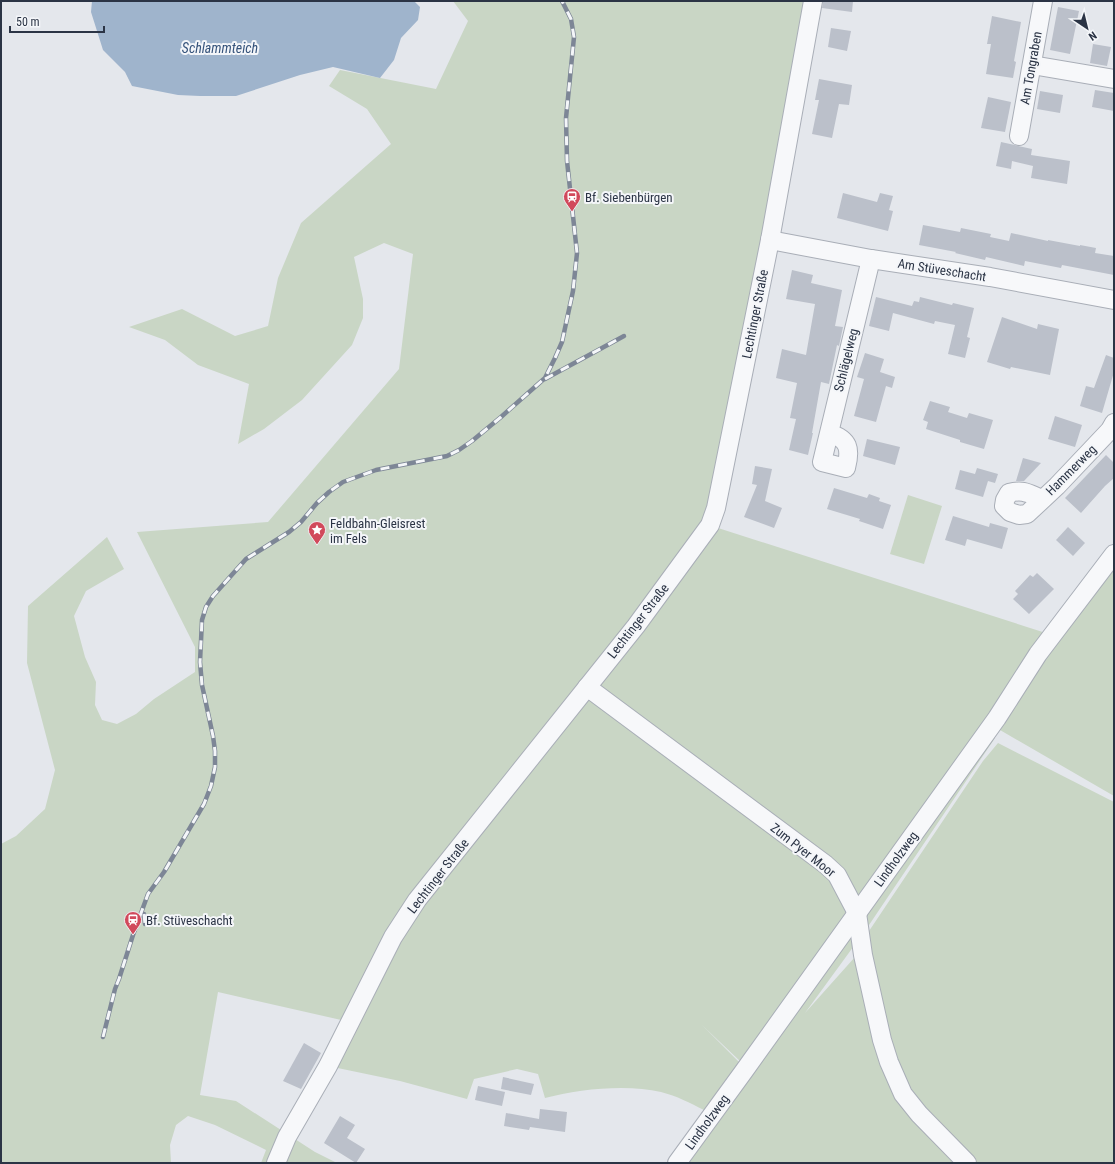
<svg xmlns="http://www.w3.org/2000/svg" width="1115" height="1164" font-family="'Roboto Condensed',sans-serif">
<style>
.green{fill:#c9d6c5}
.water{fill:#9fb4cc}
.building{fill:#bbc0ca}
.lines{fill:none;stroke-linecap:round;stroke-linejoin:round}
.minor-casing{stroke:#a9aeb7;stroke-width:20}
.minor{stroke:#f7f8fa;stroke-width:18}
.rail-casing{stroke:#7d8696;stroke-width:4.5}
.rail{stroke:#f4f6f9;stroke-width:3;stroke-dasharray:9;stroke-linecap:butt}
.labels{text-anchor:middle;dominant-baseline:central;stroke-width:4;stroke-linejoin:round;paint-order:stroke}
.street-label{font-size:13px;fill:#2b3445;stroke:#f4f6f9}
.poi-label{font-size:13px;fill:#2b3445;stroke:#f4f6f9;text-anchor:start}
.water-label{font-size:14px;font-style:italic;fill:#34527a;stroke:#f4f6f9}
</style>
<rect width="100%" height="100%" fill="#e4e7ec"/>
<g class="green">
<path d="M453,1H813L718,528L1052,635L1114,552V796L988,723L741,1062L702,1025L739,1062L704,1110C690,1103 677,1096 661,1092C627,1084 579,1089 545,1098L538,1074L517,1069L474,1079L467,1099L400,1081L328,1066L350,1022L218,992L200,1095L236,1101L315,1152L337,1163H261L266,1150L215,1125L188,1116L176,1125L170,1145L171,1163H1V844L16,836L45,809L55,770L27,663L28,606L107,537L124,569L86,591L74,616L85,657L96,682L95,705L102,720L117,724L136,714L154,699L195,672V647L137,532L268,522L399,369L413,254L384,243L354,257L363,299V318L352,345L302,400L264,429L238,444L249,384L198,365L165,340L129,327L182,309L235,336L268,326L278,278L301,223L391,144L367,109L329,86L340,70L436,89L468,21Z"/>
<polygon points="908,495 942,506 924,564 890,554"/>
<polygon points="991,734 995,738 867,928 805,1013 863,948 865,937 983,761 998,743 1114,802 1114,1163 685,1163"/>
</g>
<polygon class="water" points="92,1 414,1 420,7 418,20 401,38 394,60 380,78 333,67 300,75 236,96 200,96 178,95 132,86 125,72 103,50 91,12"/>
<g class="building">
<polygon points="823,1 853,1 852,12 822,8"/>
<polygon points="1058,7 1079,11 1070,54 1050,50"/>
<polygon points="992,16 1021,22 1014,61 1016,62 1013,78 986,74 991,44 987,44"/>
<polygon points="831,28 851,31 847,51 828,47"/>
<polygon points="1093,44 1111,47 1107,66 1090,63"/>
<polygon points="819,79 852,85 849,105 839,104 832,138 812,134 819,100 815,100"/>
<polygon points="1095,90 1114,93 1114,111 1092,107"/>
<polygon points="1040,91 1063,95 1060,113 1037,109"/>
<polygon points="988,97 1011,102 1005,132 981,128"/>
<polygon points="1001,142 1032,149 1031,155 1070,161 1067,184 1031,178 1033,166 1012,161 1011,169 996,166"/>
<polygon points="843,193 877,202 880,193 893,196 889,210 893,211 888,231 837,218"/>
<polygon points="923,225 960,232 961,228 991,234 990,237 1009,241 1011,233 1048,241 1048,240 1080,246 1080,245 1096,248 1095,253 1114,256 1114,275 1062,265 1061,268 1025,261 1024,266 986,257 985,260 955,253 956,252 919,245"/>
<polygon points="792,270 813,275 811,283 842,290 835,326 843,327 839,346 837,345 829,384 821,382 812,433 813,433 808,455 789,450 796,419 790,418 797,383 776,378 782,349 806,355 815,304 786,299"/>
<polygon points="876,297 912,306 914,301 919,302 920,297 952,305 953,303 974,308 967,337 970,338 965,358 948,354 955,325 935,321 934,324 893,313 889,331 869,326"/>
<polygon points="1002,317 1037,329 1038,324 1059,329 1050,375 1011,367 1010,369 987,362"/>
<polygon points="865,353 884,359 880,372 895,377 892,388 886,386 876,422 854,416 864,379 857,377"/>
<polygon points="1106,355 1114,358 1114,372 1102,413 1080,406 1086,386 1094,388"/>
<polygon points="930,401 950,407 948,412 967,418 969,413 993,420 984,449 960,442 960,440 926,429 928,422 923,420"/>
<polygon points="1055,416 1082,425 1075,447 1048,439"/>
<polygon points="867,439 900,447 895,465 863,456"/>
<polygon points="1106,455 1114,463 1114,478 1105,486 1081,513 1065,498"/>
<polygon points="1023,458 1041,463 1024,481 1016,481"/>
<polygon points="755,466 772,469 765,501 782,508 774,528 744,517 757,485 752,484"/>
<polygon points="977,468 998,474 995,483 988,481 983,497 955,489 960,470 975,474"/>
<polygon points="834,488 867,498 869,494 880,498 879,501 891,505 883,529 859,521 860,519 827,509"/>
<polygon points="953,516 989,527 990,523 1008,528 1002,549 967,539 965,546 945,540"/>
<polygon points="1068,527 1085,543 1073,556 1056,540"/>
<polygon points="1037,573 1054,589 1029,614 1013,599 1018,594 1015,591 1030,575 1033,577"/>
<polygon points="304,1043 321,1053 301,1089 283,1081"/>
<polygon points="503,1077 534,1084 531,1095 501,1089"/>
<polygon points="478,1086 505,1092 502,1106 475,1100"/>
<polygon points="540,1109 567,1112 565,1132 530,1127 529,1130 504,1126 506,1113 539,1119"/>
<polygon points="340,1116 355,1125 347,1138 365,1149 356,1163 324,1143"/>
</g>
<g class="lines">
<defs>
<g id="minor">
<polyline points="1032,65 1114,79"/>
<polyline points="1019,136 1043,1"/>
<polyline points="770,240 871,259 990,277 1114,300"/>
<path d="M829,433C849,439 851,449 846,468L822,462L871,259"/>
<path d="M1042,499C1029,494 1024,489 1009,493L1005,500L1004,506L1010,512L1019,515L1027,514L1057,486L1110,430L1114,423"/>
<polyline points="587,687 825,864 837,875 857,913 863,955 882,1040 889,1062 903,1094 919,1114 967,1163"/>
<polyline points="276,1163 287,1137 328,1066 393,937 417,900 636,626 710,525 716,508 770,240 813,1"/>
<polyline points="677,1163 744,1071 997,718 1038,654 1114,554"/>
</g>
</defs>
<use href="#minor" class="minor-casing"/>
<use href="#minor" class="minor"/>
<defs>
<g id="rail">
<polyline points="545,379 624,336"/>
<polyline points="144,914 145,924"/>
<polyline points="103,1037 115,989 119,979 133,935 148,894 164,872 204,804 211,786 215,767 215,751 213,736 202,685 200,662 202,620 206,607 213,596 246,559 289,532 301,522 317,503 329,492 343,482 376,470 447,456 459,450 472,441 501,417 545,378 555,358 562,342 573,291 577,253 567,161 566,118 574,37 571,19 562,1"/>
</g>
</defs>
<use href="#rail" class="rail-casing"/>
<use href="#rail" class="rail"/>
</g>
<defs>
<symbol id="station-pin" viewBox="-11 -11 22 30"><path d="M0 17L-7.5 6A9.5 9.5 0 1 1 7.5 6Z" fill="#d1495b" stroke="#f4f6f9"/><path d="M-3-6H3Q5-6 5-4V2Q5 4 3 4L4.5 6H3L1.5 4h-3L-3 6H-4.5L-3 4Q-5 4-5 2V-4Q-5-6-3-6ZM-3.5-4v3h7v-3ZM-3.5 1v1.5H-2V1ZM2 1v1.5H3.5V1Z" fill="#fff"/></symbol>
<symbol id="sight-pin" viewBox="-11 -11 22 30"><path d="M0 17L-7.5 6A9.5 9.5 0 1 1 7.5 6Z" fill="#d1495b" stroke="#f4f6f9"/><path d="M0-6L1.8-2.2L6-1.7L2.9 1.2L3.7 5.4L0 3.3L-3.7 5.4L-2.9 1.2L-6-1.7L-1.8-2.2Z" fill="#fff"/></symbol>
</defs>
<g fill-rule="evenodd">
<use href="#station-pin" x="562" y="187" width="20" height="27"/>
<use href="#sight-pin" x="307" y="520" width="20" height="27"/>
<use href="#station-pin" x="123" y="910" width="20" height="27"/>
</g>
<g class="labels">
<g class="street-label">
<text transform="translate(1031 68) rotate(-80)">Am Tongraben</text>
<text transform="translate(942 270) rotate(9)">Am Stüveschacht</text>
<text transform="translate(755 314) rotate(-79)">Lechtinger Straße</text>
<text transform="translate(846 360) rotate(-76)">Schlägelweg</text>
<text transform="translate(1071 470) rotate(-45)">Hammerweg</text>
<text transform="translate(638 621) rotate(-52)">Lechtinger Straße</text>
<text transform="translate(803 850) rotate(38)">Zum Pyer Moor</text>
<text transform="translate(896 859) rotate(-54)">Lindholzweg</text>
<text transform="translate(438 876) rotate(-52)">Lechtinger Straße</text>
<text transform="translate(707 1122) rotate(-54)">Lindholzweg</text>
</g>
<g class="poi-label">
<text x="585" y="197">Bf. Siebenbürgen</text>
<text x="330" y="523">Feldbahn-Gleisrest<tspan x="330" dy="15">im Fels</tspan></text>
<text x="146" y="920">Bf. Stüveschacht</text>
</g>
<g class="water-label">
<text x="220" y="48">Schlammteich</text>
</g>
</g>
<rect width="1115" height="1164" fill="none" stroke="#2b3445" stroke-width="4"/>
<g transform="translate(1087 28) rotate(145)" stroke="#f4f6f9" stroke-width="3" paint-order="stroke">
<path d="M0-3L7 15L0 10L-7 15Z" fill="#2b3445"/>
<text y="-6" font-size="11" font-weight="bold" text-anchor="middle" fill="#2b3445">N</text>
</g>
<path d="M10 26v6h94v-6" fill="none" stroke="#2b3445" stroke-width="2"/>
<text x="16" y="26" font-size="12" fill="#2b3445" stroke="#f4f6f9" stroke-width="3" paint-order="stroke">50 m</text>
</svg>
